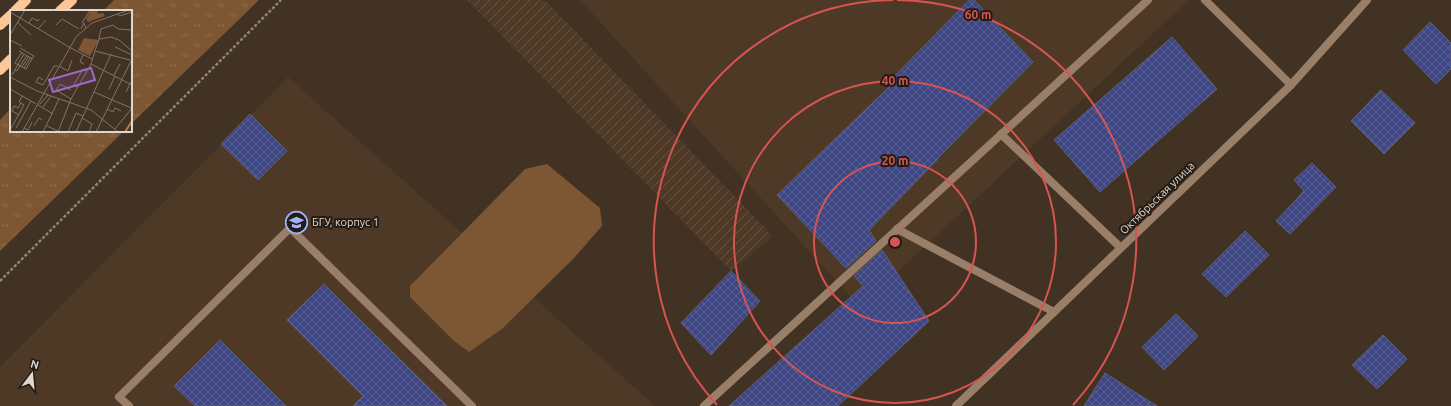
<svg xmlns="http://www.w3.org/2000/svg" width="1451" height="406" font-family="Ubuntu,sans-serif">
<style>
.built{fill:#4e3826}
.industrial{fill:url(#industrial-furrows)}
.grass{fill:url(#grass-tufts)}
.park{fill:#7d5633}
.building{fill:url(#building-cross-hatch);stroke:#5c6075}
.lines{fill:none;stroke-linecap:round;stroke-linejoin:round}
.path{stroke:#918478;stroke-width:2.5;stroke-dasharray:3 2;stroke-linecap:butt}
.service{stroke:#997e68;stroke-width:8}
.tertiary{stroke:#997e68;stroke-width:8}
.primary{stroke:#fcc697;stroke-width:10}
.ring{fill:none;stroke:#d85451;stroke-width:2}
.labels{text-anchor:middle;dominant-baseline:central;stroke-width:4;stroke-linejoin:round;paint-order:stroke}
.street-label{font-size:11px;fill:#e0d6cd;stroke:#231c15}
.poi-label{font-size:11px;fill:#e0d6cd;stroke:#231c15;text-anchor:start}
.inset-river{fill:none;stroke:#b67b44;stroke-width:2}
.inset-road{fill:none;stroke:#817468;stroke-width:1}
.view{fill:#9e68c4;fill-opacity:0.15;stroke:#9e68c4;stroke-width:2}
.inset-edge{fill:none;stroke:#e0d6cd;stroke-width:2}
.centre{fill:#d85451;stroke:#231c15;stroke-width:2}
.ring-label{font-size:12px;text-anchor:middle;font-weight:bold;fill:#d85451;stroke:#231c15;stroke-width:4;stroke-linejoin:round;paint-order:stroke}
</style>
<defs>
<pattern id="industrial-furrows" width="10" height="10" patternUnits="userSpaceOnUse"><rect width="10" height="10" fill="#4e3826"/><path d="M-1 1l2-2M0 10L10 0M9 11l2-2" fill="none" stroke="#675444"/></pattern>
<pattern id="grass-tufts" width="24" height="20" patternUnits="userSpaceOnUse"><rect width="24" height="20" fill="#7d5633"/><path d="M3 7l-1-3M5 7V3M7 7l1-3M15 17l-1-3M17 17v-4M19 17l1-3" fill="none" stroke="#8f6e4f"/></pattern>
<pattern id="building-cross-hatch" width="8" height="8" patternUnits="userSpaceOnUse"><rect width="8" height="8" fill="#3e4684"/><path d="M0 0l8 8M0 8l8-8" fill="none" stroke="#5a6094"/></pattern>
</defs>
<rect width="100%" height="100%" fill="#423224"/>
<g class="built">
<polygon points="580,0 1189,0 860,307"/>
<polygon points="288,77 655,406 0,406 0,367"/>
</g>
<polygon class="industrial" points="467,0 545,0 773,236 731,271"/>
<g class="grass">
<polygon points="114,0 259,0 131,124 131,11 103,11"/>
<polygon points="11,108 11,131 124,131 0,251 0,120"/>
</g>
<polygon class="park" points="547,164 600,208 602,226 574,258 502,329 469,352 454,341 410,297 410,286 525,169"/>
<g class="building">
<polygon points="969,0 974,0 1033,62 938,158 939,158 869,230 876,241 846,268 777,195 890,86 887,84"/>
<polygon points="1430,22 1451,43 1451,69 1436,84 1403,50"/>
<polygon points="1172,37 1217,89 1100,192 1054,140"/>
<polygon points="1381,90 1415,123 1384,154 1351,121"/>
<polygon points="250,114 287,151 258,180 221,144"/>
<polygon points="1312,163 1336,187 1290,234 1276,221 1304,191 1294,180"/>
<polygon points="1245,231 1269,255 1226,297 1202,274"/>
<polygon points="882,250 929,321 838,406 729,406 863,286 854,276"/>
<polygon points="731,271 760,301 711,355 681,323"/>
<polygon points="324,284 447,406 353,406 363,396 287,320"/>
<polygon points="1176,314 1198,336 1164,370 1142,347"/>
<polygon points="1383,335 1407,359 1377,389 1352,365"/>
<polygon points="220,340 286,406 195,406 174,386"/>
<polygon points="1105,373 1157,406 1084,406"/>
</g>
<g class="lines">
<polyline class="path" points="0,281 281,0"/>
<g class="service">
<polyline points="1205,0 1291,85"/>
<polyline points="1001,134 1121,248"/>
<polyline points="897,229 1054,312"/>
<polyline points="129,406 119,397 290,228 472,406"/>
<polyline points="704,406 1148,0"/>
</g>
<polyline class="tertiary" points="956,406 1291,85 1367,0"/>
<g class="primary">
<polyline points="15,11 26,0"/>
<polyline points="60,11 72,0"/>
<polyline points="0,25 11,15"/>
<polyline points="0,70 11,59"/>
</g>
</g>
<g class="ring">
<circle cx="895" cy="242" r="81"/>
<circle cx="895" cy="242" r="161"/>
<path d="M717 405A242 242 0 0 1 893 0M897 0A242 242 0 0 1 1073 405"/>
</g>
<defs>
<symbol id="university-ring" viewBox="-11 -11 22 22"><circle r="9.5" fill="#231c15" stroke="#a4b2fc" stroke-width="1.5"/><path d="M0-5L7-2L0 1L-7-2ZM-4 1L0 2.5L4 1V4Q0 6-4 4Z" fill="#a4b2fc"/></symbol>
</defs>
<g fill-rule="evenodd">
<use href="#university-ring" x="284" y="210" width="25" height="25"/>
</g>
<g class="labels">
<g class="street-label">
<text transform="translate(1157 198) rotate(-44)">Октябрьская улица</text>
</g>
<g class="poi-label">
<text x="312" y="222">БГУ, корпус 1</text>
</g>
</g>
<g transform="translate(10 10)">
<rect width="122" height="122" fill="#423224"/>
<path d="M81,0H87L88,4L93,3L95,6L78,12L76,9ZM74,28L89,30L80,46L68,40Z" fill="#7d5633"/>
<path class="inset-river" d="M115,122L122,111"/>
<path class="inset-road" d="M0,2L59,37M107,4L110,6L122,2M7,12L21,25M19,13L22,8L28,11L29,9M72,13L80,0M46,15L52,9L69,19M28,19L36,10M71,19L74,13L76,18M0,25L15,0M89,29L91,19L103,15L108,19L122,20M0,30L12,36M59,37L82,49M105,37L122,45M9,41L22,49L24,46L10,38M85,41L89,29L101,27L109,30L122,41M12,42L5,53L14,58L16,59L22,49M73,45L70,52L74,54M81,54L122,75M49,56L58,61L62,50M12,57L19,46M14,58L21,47M5,60L7,61L17,45M2,65L14,44M104,65L110,54M0,67L27,81L81,100L108,122M33,70L29,67L26,72L33,75M33,75L44,56H48M68,77L63,76L73,59L77,62M0,79L26,94M99,79L105,66M61,80L50,74L46,80L61,89M84,82L121,98M116,82L122,70M30,94L38,85M28,95L43,104M33,97L41,86M97,99L103,102L105,98L111,101M9,105L2,101L4,96L8,98L11,93M72,108L82,114L79,122M24,116L29,108L32,110M37,116L50,122M6,118L21,91M14,118L18,120L22,112M105,119L122,98M0,120L14,95L9,92L12,86M12,122L66,27L82,13L119,0M33,122L49,89M48,122L61,89L81,54L85,41L120,50M58,122L66,103L73,106M66,122L101,44M86,122L122,49"/>
<path class="view" d="M81,58L85,70L43,82L39,70Z"/>
<rect width="122" height="122" class="inset-edge"/>
</g>
<circle cx="895" cy="242" r="6" class="centre"/>
<g class="ring-label">
<text x="978" y="19">60 m</text>
<text x="895" y="85">40 m</text>
<text x="895" y="165">20 m</text>
</g>
<g transform="translate(32 374) rotate(16)" stroke="#231c15" stroke-width="3" paint-order="stroke">
<path d="M0-3L7 15L0 10L-7 15Z" fill="#e0d6cd"/>
<text y="-6" font-size="11" font-weight="bold" text-anchor="middle" fill="#e0d6cd">N</text>
</g>
</svg>
